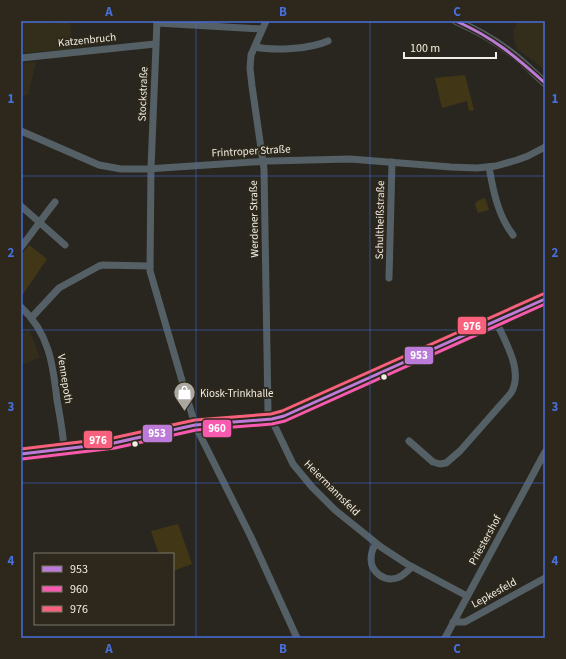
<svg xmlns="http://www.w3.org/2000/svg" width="566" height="659" font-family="'Source Sans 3',sans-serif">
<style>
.built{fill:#332d1b}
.green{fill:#413716}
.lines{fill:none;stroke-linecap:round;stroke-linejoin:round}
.minor{stroke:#546065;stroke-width:7}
.tertiary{stroke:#546065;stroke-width:8}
.bus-1-casing{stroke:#2d281b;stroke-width:6}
.bus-2-casing{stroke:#2d281b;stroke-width:6}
.bus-3-casing{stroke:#2d281b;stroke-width:6}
.bus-1{stroke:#bd7bd9;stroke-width:3}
.bus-2{stroke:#f75aaf;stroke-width:3}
.bus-3{stroke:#f8607d;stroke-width:3}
.grid{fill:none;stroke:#476edb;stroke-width:1;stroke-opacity:0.55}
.bus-dot{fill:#f1eee5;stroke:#2d281b;stroke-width:1.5}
.labels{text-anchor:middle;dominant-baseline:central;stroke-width:4;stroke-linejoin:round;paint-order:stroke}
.street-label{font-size:11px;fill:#f1eee5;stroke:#2d281b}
.poi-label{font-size:11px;fill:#f1eee5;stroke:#2d281b;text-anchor:start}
.line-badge{stroke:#2d281b;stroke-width:1.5}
.badge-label{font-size:11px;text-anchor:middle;font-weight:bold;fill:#fff}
.neatline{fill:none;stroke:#476edb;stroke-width:1.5}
.grid-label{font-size:13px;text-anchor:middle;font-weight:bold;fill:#476edb}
</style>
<rect width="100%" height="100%" fill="#29261f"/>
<g class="built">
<polygon points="21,21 46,21 46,23 70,21 73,49 21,53"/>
<polygon points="515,21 545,21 545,70 516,48 514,39 513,29 516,27"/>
<polygon points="36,62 28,95 21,96 21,63"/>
<polygon points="29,330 40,357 24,364 21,358 21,335 22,334 22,333"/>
</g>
<g class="green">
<polygon points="465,75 474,110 469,111 467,101 442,108 435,78"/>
<polygon points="485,198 489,210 478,213 475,204 477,201"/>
<polygon points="29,245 47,259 21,297 21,255"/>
<polygon points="178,524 192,564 173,571 173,554 159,554 151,531"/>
</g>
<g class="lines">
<g class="minor">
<polyline points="157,21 151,168 150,271 195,425 251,537 297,638"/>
<polyline points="266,21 251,55 250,68 252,86 264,169 268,412 293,464 312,487 335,510 381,547 407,564 467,596"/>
<polyline points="157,23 262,29"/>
<path d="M255,47C274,51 310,49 328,41"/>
<polyline points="21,58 155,44"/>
<polyline points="21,131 99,165 121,169 147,169 269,161 350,159 451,167 477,168 496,166 517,160 528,156 545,147"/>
<path d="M489,167C493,190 498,216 513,235"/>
<polyline points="21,206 65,245"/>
<path d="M21,247C33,232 43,217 55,202"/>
<polyline points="389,278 392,162"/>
<path d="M21,307C49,333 53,364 57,400C60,416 63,433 64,449"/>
<polyline points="32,317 59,288 99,266 103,265 150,266"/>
<path d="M409,441L433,462L440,464L446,463L460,451L511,393C524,371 505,342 496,321"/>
<polyline points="21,454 114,443 195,425 272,419 284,416 545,299"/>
<path d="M376,544C373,548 371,553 371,559C371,572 384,582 397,578C403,576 407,571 412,567"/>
<polyline points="453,622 465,622 545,578"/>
<polyline points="445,638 545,452"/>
</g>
<path class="tertiary" d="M456,21C479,31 500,43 520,60C528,67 536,75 545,83"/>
<defs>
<g id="bus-1">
<path d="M456,21C494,38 515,56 545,83"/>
<polyline points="21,454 114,443 195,425 272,419 284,416 545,299"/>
</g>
<polyline id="bus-2" points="22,459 115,448 196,430 272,424 285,421 545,304"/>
<polyline id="bus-3" points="21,449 113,438 195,420 271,414 282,411 543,294"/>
</defs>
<use href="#bus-1" class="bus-1-casing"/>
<use href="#bus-2" class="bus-2-casing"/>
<use href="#bus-3" class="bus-3-casing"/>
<use href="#bus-1" class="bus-1"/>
<use href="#bus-2" class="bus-2"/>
<use href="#bus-3" class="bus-3"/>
</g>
<path class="grid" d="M196,21V638M370,21V638M21,176H545M21,330H545M21,483H545"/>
<defs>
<symbol id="shop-pin" viewBox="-11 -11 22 30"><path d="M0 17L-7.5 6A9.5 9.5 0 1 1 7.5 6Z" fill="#aba8a0" stroke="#2d281b"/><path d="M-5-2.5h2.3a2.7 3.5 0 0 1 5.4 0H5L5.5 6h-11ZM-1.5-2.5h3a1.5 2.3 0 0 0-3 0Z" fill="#fff"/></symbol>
</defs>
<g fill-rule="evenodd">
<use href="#shop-pin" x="172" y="380" width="25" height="34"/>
</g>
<g class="bus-dot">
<circle cx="384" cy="377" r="3.5"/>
<circle cx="135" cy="444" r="3.5"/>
</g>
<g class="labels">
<g class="street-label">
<text transform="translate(87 40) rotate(-6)">Katzenbruch</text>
<text transform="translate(143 94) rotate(-88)">Stockstraße</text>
<text transform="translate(251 151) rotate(-3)">Frintroper Straße</text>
<text transform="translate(254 219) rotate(-91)">Werdener Straße</text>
<text transform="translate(380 220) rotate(-89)">Schultheißstraße</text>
<text transform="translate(65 379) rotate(81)">Vennepoth</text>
<text transform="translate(332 488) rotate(45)">Heiermannsfeld</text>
<text transform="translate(485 540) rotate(-61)">Priestershof</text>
<text transform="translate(494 593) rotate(-29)">Lepkesfeld</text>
</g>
<g class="poi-label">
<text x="200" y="393">Kiosk-Trinkhalle</text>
</g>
</g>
<g class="line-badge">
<rect x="457" y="316" width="30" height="19" rx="4" fill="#f8607d"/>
<rect x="404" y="346" width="30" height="19" rx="4" fill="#bd7bd9"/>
<rect x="202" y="419" width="30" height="19" rx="4" fill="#f75aaf"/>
<rect x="142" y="424" width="31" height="19" rx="4" fill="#bd7bd9"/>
<rect x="83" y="430" width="30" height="19" rx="4" fill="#f8607d"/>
</g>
<g class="badge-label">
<text x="472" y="330">976</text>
<text x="419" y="359">953</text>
<text x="217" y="432">960</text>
<text x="157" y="437">953</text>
<text x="98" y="444">976</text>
</g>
<rect width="566" height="659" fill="none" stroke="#2d281b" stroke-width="44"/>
<rect x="34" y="553" width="140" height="72" fill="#2d281b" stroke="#7b776c"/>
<rect x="42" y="566" width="20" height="6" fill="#bd7bd9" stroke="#7b776c"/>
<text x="70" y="573" font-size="12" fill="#f1eee5">953</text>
<rect x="42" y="586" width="20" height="6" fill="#f75aaf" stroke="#7b776c"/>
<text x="70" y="593" font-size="12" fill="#f1eee5">960</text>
<rect x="42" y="606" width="20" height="6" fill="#f8607d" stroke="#7b776c"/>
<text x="70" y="613" font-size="12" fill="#f1eee5">976</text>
<path d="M404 52v6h92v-6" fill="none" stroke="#f1eee5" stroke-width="2"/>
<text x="410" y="52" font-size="12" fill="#f1eee5" stroke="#2d281b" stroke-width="3" paint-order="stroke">100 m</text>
<rect x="22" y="22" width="522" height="615" class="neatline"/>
<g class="grid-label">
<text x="109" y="16">A</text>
<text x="283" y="16">B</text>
<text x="457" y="16">C</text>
<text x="11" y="103">1</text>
<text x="555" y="103">1</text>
<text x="11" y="257">2</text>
<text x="555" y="257">2</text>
<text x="11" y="411">3</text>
<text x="555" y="411">3</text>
<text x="11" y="565">4</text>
<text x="555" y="565">4</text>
<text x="109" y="653">A</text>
<text x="283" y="653">B</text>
<text x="457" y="653">C</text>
</g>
</svg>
